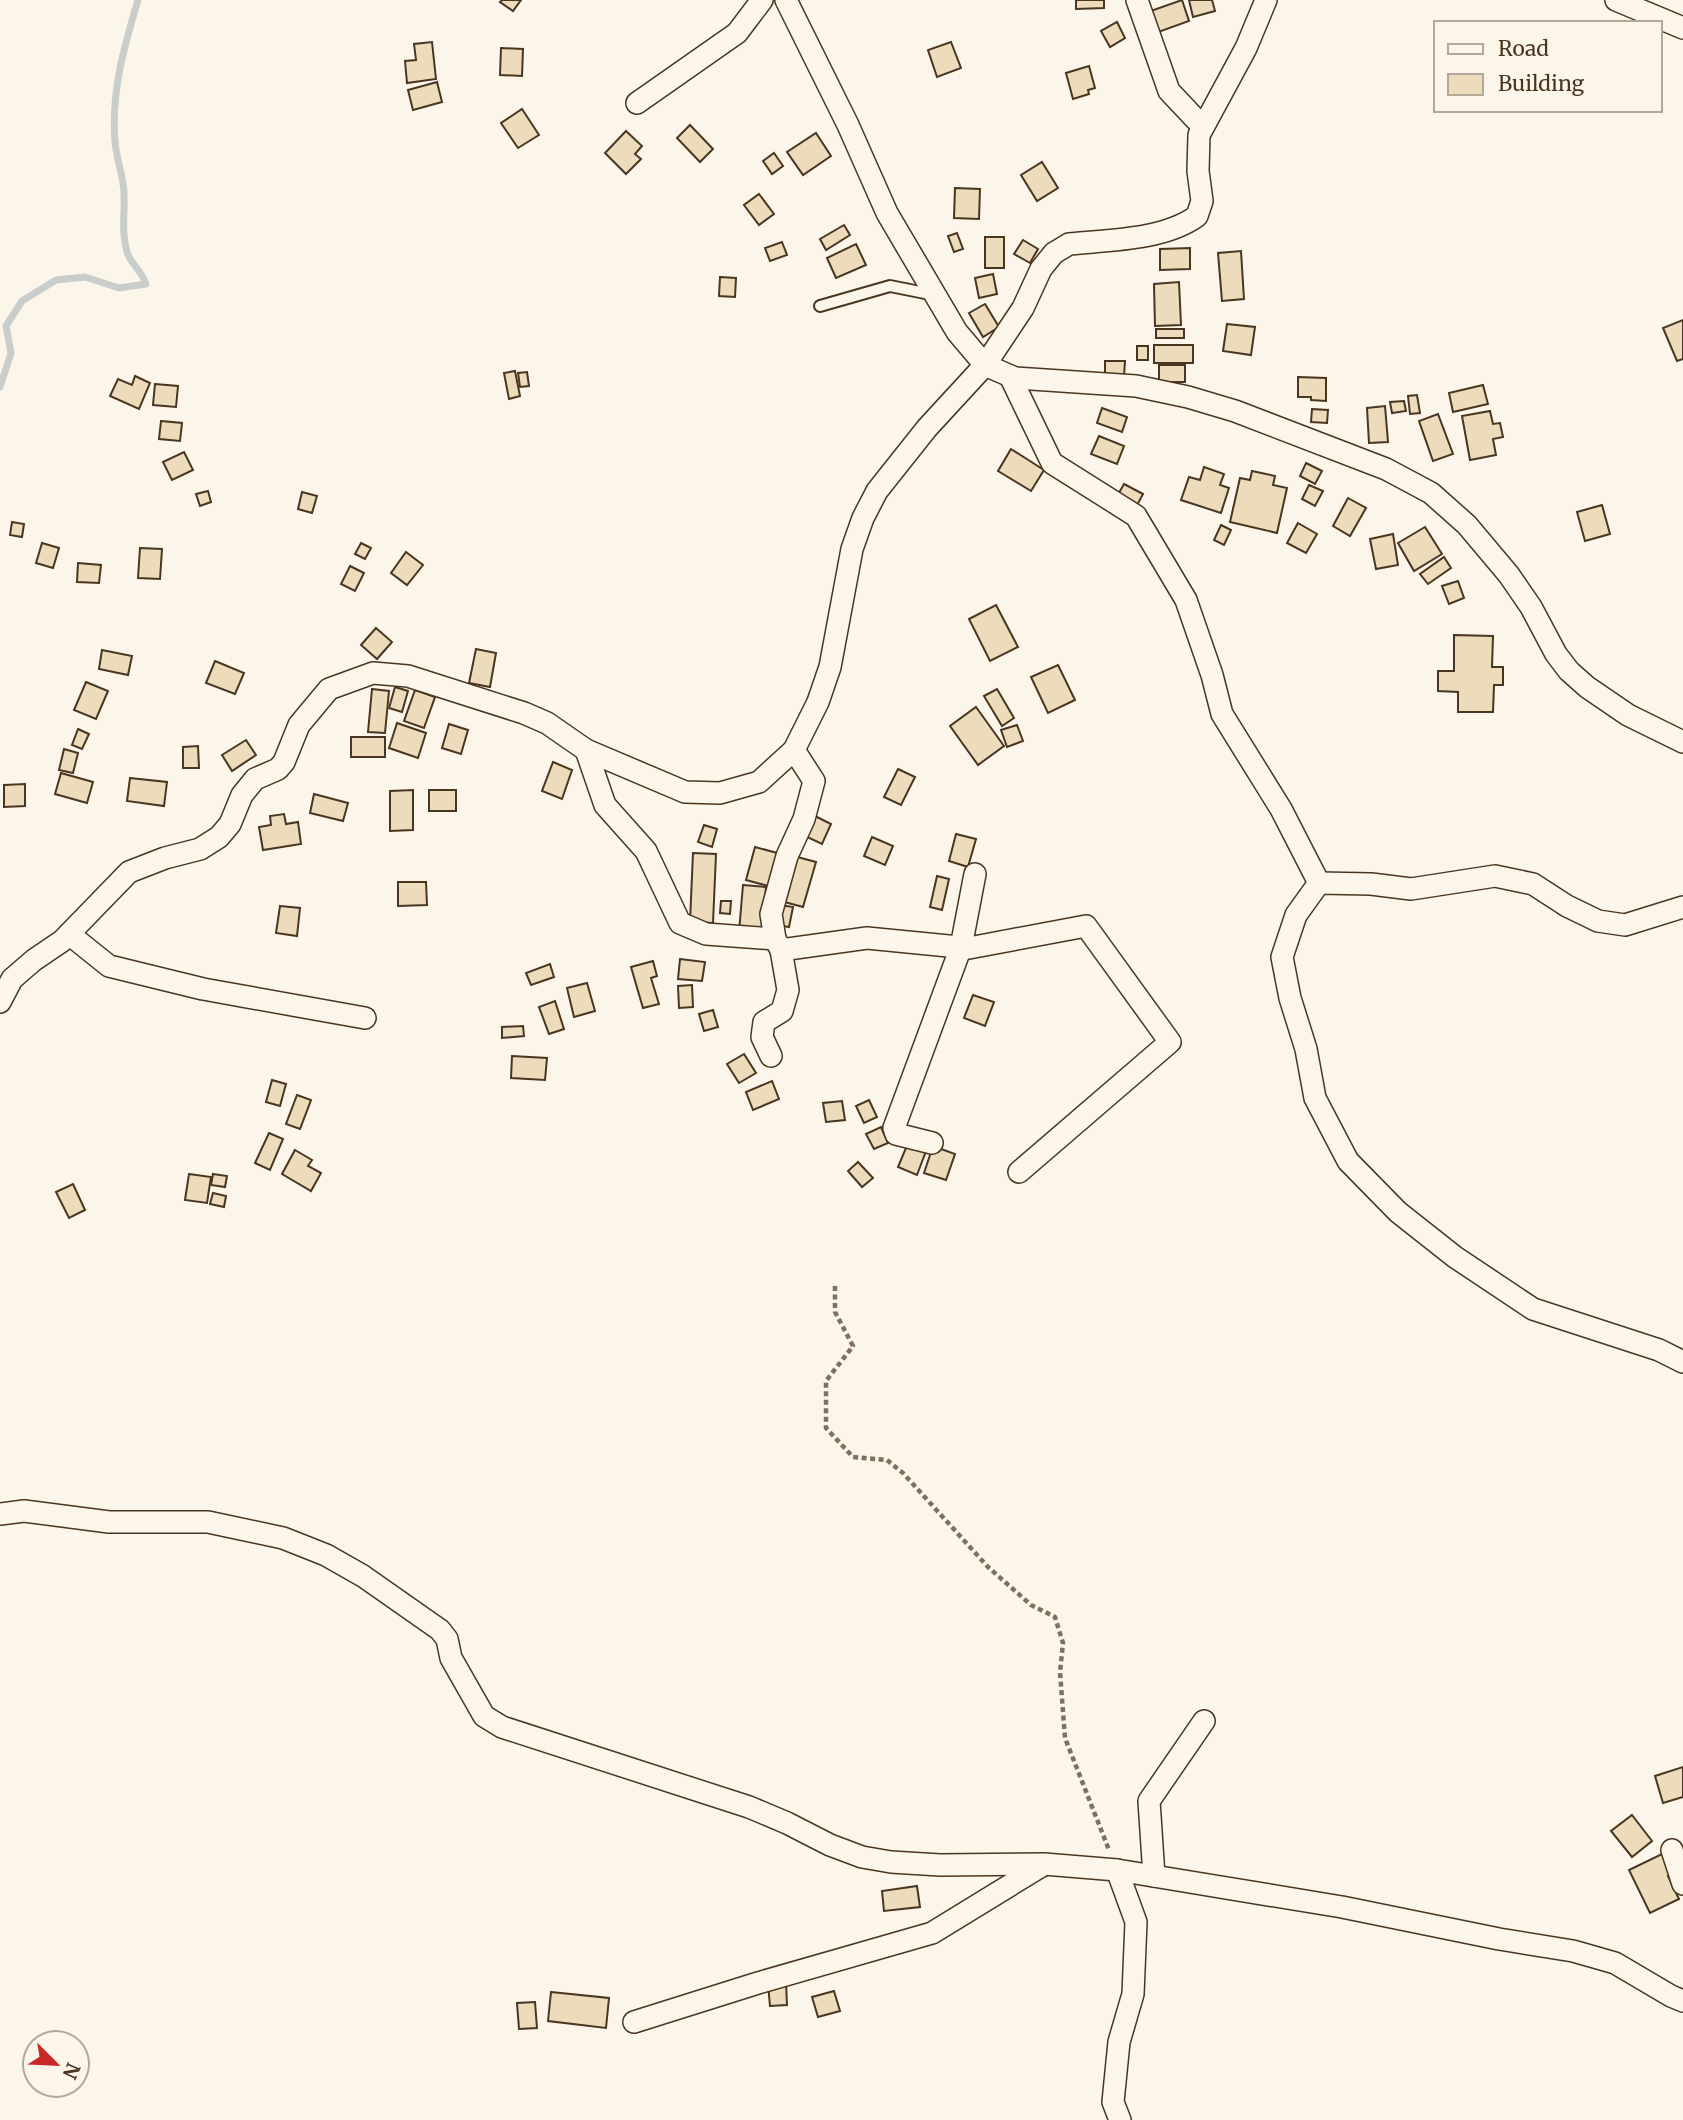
<svg xmlns="http://www.w3.org/2000/svg" width="1683" height="2120" font-family="Merriweather,serif">
<style>
.lines{fill:none;stroke-linecap:round;stroke-linejoin:round}
.stream{stroke:#c9cecd;stroke-width:7}
.building{fill:#ecdcbc;stroke:#4a3520;stroke-width:2}
.lane-casing{stroke:#4a3520;stroke-width:14}
.street-casing{stroke:#4a3520;stroke-width:24}
.path{stroke:#7f6f5c;stroke-width:4.5;stroke-dasharray:5 3.5;stroke-linecap:butt}
.lane{stroke:#fbf6e9;stroke-width:10}
.street{stroke:#fbf6e9;stroke-width:21}
</style>
<rect width="100%" height="100%" fill="#fbf6e9"/>
<g class="lines">
<path class="stream" d="M0,387L11,353L6,326L22,301L56,280L85,277L119,288L146,284C142,271 130,263 127,252C121,230 125,216 124,194C124,177 116,159 115,141C111,92 124,47 138,0"/>
</g>
<g class="building">
<polygon points="502,0 521,0 513,11 500,2"/>
<polygon points="1076,0 1104,0 1104,8 1076,9"/>
<polygon points="1182,0 1189,21 1150,35 1142,14"/>
<polygon points="1189,0 1212,0 1215,11 1193,17"/>
<polygon points="1117,22 1125,38 1110,47 1101,31"/>
<polygon points="432,42 436,79 407,83 405,61 416,60 414,44"/>
<polygon points="951,42 961,68 937,77 928,50"/>
<polygon points="501,48 523,49 522,76 500,75"/>
<polygon points="1089,66 1095,88 1088,90 1089,94 1073,99 1066,73"/>
<polygon points="437,82 442,102 413,110 408,90"/>
<polygon points="522,109 539,135 518,148 501,123"/>
<polygon points="690,125 713,149 700,162 677,138"/>
<polygon points="626,131 642,146 635,154 641,159 626,174 605,153"/>
<polygon points="816,133 831,156 803,175 787,152"/>
<polygon points="774,153 783,166 772,174 763,161"/>
<polygon points="1042,162 1058,188 1037,201 1021,175"/>
<polygon points="955,188 980,189 979,219 954,218"/>
<polygon points="759,194 774,214 759,225 744,205"/>
<polygon points="844,225 850,235 826,250 820,239"/>
<polygon points="957,233 963,249 954,252 948,236"/>
<rect x="985" y="237" width="19" height="31"/>
<polygon points="1023,240 1038,249 1030,263 1014,254"/>
<polygon points="782,242 787,255 770,261 765,248"/>
<polygon points="856,244 866,265 836,278 827,258"/>
<polygon points="1190,248 1190,269 1160,270 1160,249"/>
<polygon points="1241,251 1244,299 1222,301 1218,253"/>
<polygon points="993,274 997,294 979,298 975,278"/>
<polygon points="720,277 736,278 735,297 719,296"/>
<polygon points="1179,282 1181,325 1155,326 1154,284"/>
<polygon points="985,304 999,327 983,337 969,313"/>
<polygon points="1683,320 1683,359 1677,361 1663,328"/>
<polygon points="1227,324 1255,327 1251,355 1223,351"/>
<rect x="1156" y="329" width="28" height="9"/>
<rect x="1154" y="345" width="39" height="18"/>
<rect x="1137" y="346" width="11" height="14"/>
<polygon points="1105,361 1125,361 1124,376 1105,375"/>
<rect x="1159" y="365" width="26" height="17"/>
<polygon points="515,371 520,396 509,399 504,373"/>
<polygon points="527,372 529,386 520,387 518,373"/>
<polygon points="135,376 150,383 139,409 110,396 118,379 132,385"/>
<polygon points="1298,377 1326,378 1326,401 1311,400 1311,397 1298,397"/>
<polygon points="155,384 178,386 176,407 153,405"/>
<polygon points="1483,385 1488,404 1453,412 1449,393"/>
<polygon points="1417,395 1420,413 1410,414 1408,396"/>
<polygon points="1404,401 1406,411 1392,413 1390,402"/>
<polygon points="1385,406 1388,442 1369,443 1367,408"/>
<polygon points="1102,408 1127,417 1122,432 1097,423"/>
<polygon points="1312,409 1328,410 1327,423 1311,422"/>
<polygon points="1490,411 1493,424 1500,423 1503,437 1493,439 1496,455 1470,460 1462,416"/>
<polygon points="1438,414 1453,454 1433,461 1419,421"/>
<polygon points="161,421 182,423 180,441 159,439"/>
<polygon points="1099,436 1124,446 1117,464 1091,454"/>
<polygon points="1011,449 1044,470 1031,491 998,471"/>
<polygon points="184,452 193,470 172,480 163,462"/>
<polygon points="1306,463 1322,471 1315,484 1300,476"/>
<polygon points="1204,467 1224,474 1220,485 1229,488 1221,513 1181,500 1189,477 1200,480"/>
<polygon points="1252,471 1275,476 1273,485 1287,488 1277,533 1230,522 1240,478 1250,480"/>
<polygon points="1124,484 1143,494 1134,511 1115,500"/>
<polygon points="1309,485 1323,491 1315,506 1302,499"/>
<polygon points="208,491 211,502 200,506 196,494"/>
<polygon points="302,492 317,496 312,513 298,509"/>
<polygon points="1348,498 1366,508 1350,536 1333,526"/>
<polygon points="1602,505 1610,534 1585,541 1577,512"/>
<polygon points="12,522 24,524 22,537 10,535"/>
<polygon points="1298,523 1317,534 1306,553 1287,543"/>
<polygon points="1221,525 1231,530 1224,545 1214,540"/>
<polygon points="1425,527 1442,554 1414,571 1398,543"/>
<polygon points="1393,534 1398,565 1376,569 1370,539"/>
<polygon points="42,543 59,548 53,568 36,563"/>
<polygon points="361,543 371,548 365,559 355,554"/>
<polygon points="140,548 162,549 160,579 138,578"/>
<polygon points="406,552 423,565 407,585 391,573"/>
<polygon points="1444,557 1451,568 1428,584 1420,574"/>
<polygon points="78,563 101,565 99,583 77,582"/>
<polygon points="350,566 364,573 355,591 341,584"/>
<polygon points="1458,581 1464,598 1449,604 1442,586"/>
<polygon points="996,605 1018,647 990,661 969,619"/>
<polygon points="376,628 392,642 377,659 361,645"/>
<polygon points="1454,635 1493,636 1492,667 1503,667 1503,685 1494,685 1493,712 1458,712 1458,692 1438,691 1438,671 1454,671"/>
<polygon points="476,649 496,653 490,687 469,683"/>
<polygon points="102,650 132,656 128,675 99,669"/>
<polygon points="215,661 244,673 235,694 206,683"/>
<polygon points="1058,665 1075,700 1048,713 1031,677"/>
<polygon points="86,682 108,691 96,719 74,710"/>
<polygon points="395,687 408,691 402,712 389,708"/>
<polygon points="372,689 389,691 385,733 368,732"/>
<polygon points="997,689 1014,718 1002,726 984,696"/>
<polygon points="415,690 435,697 424,728 404,721"/>
<polygon points="976,707 1004,746 978,765 950,726"/>
<polygon points="397,723 426,733 418,758 389,748"/>
<polygon points="449,724 468,730 461,754 442,748"/>
<polygon points="1017,725 1023,741 1007,747 1001,730"/>
<polygon points="78,729 89,734 82,749 72,745"/>
<rect x="351" y="737" width="34" height="20"/>
<polygon points="246,740 256,755 232,771 222,755"/>
<polygon points="198,746 199,768 183,768 183,747"/>
<polygon points="64,749 78,753 73,773 59,770"/>
<polygon points="553,762 572,770 562,799 542,791"/>
<polygon points="898,769 915,777 901,805 884,797"/>
<polygon points="61,773 93,782 87,803 55,794"/>
<polygon points="130,778 167,782 164,806 127,801"/>
<polygon points="25,784 25,806 4,807 4,785"/>
<polygon points="413,790 413,830 390,831 390,791"/>
<rect x="429" y="790" width="27" height="21"/>
<polygon points="314,794 348,803 343,821 310,813"/>
<polygon points="284,814 286,824 298,822 301,844 263,850 259,827 271,825 270,816"/>
<polygon points="813,815 831,824 822,844 803,835"/>
<polygon points="704,825 717,829 712,847 698,842"/>
<polygon points="956,834 976,839 968,867 949,861"/>
<polygon points="872,837 893,846 885,865 864,856"/>
<polygon points="755,847 781,854 772,887 746,880"/>
<polygon points="693,853 716,854 713,923 690,922"/>
<polygon points="790,855 816,862 803,907 777,900"/>
<polygon points="937,876 949,879 942,910 930,907"/>
<polygon points="398,882 426,882 427,905 398,906"/>
<polygon points="743,885 766,887 762,934 739,932"/>
<polygon points="721,901 731,901 730,914 720,913"/>
<polygon points="780,905 793,907 789,927 777,925"/>
<polygon points="280,906 300,908 297,936 276,933"/>
<polygon points="680,959 705,962 702,981 678,979"/>
<polygon points="653,961 657,976 651,978 659,1004 643,1008 631,967"/>
<polygon points="550,964 554,977 531,985 526,973"/>
<polygon points="587,983 595,1011 574,1017 567,988"/>
<polygon points="692,985 693,1007 679,1008 678,986"/>
<polygon points="973,995 994,1002 985,1026 964,1018"/>
<polygon points="555,1001 564,1029 549,1034 539,1007"/>
<polygon points="713,1010 718,1027 704,1031 699,1014"/>
<polygon points="523,1026 524,1036 502,1038 502,1027"/>
<polygon points="744,1054 756,1073 739,1083 727,1064"/>
<polygon points="512,1056 547,1058 545,1080 511,1078"/>
<polygon points="272,1080 286,1084 280,1106 266,1102"/>
<polygon points="772,1081 779,1099 753,1110 746,1092"/>
<polygon points="297,1095 311,1100 300,1129 286,1124"/>
<polygon points="869,1100 877,1117 864,1123 856,1106"/>
<polygon points="842,1101 845,1120 826,1122 823,1103"/>
<polygon points="881,1127 888,1143 874,1149 866,1134"/>
<polygon points="269,1133 283,1139 270,1170 255,1163"/>
<polygon points="908,1143 926,1151 917,1175 898,1167"/>
<polygon points="933,1146 955,1154 946,1180 924,1173"/>
<polygon points="295,1150 312,1160 308,1166 321,1173 311,1191 282,1174"/>
<polygon points="858,1162 873,1178 862,1187 848,1171"/>
<polygon points="189,1174 211,1177 207,1203 185,1200"/>
<polygon points="213,1174 227,1176 225,1187 211,1185"/>
<polygon points="73,1184 85,1210 69,1218 56,1192"/>
<polygon points="213,1193 226,1196 224,1207 210,1204"/>
<polygon points="1683,1767 1683,1797 1663,1803 1655,1776"/>
<polygon points="1632,1815 1652,1841 1632,1857 1611,1831"/>
<polygon points="1664,1853 1674,1874 1668,1876 1679,1899 1650,1913 1629,1870"/>
<polygon points="917,1886 920,1907 884,1911 882,1891"/>
<polygon points="786,1982 787,2005 770,2006 768,1984"/>
<polygon points="834,1991 840,2011 818,2017 812,1997"/>
<polygon points="551,1992 609,1998 606,2028 548,2021"/>
<polygon points="535,2002 537,2028 519,2029 517,2003"/>
</g>
<g class="lines">
<defs>
<polyline id="lane" points="820,306 890,286 935,295"/>
<g id="street">
<polyline points="786,0 848,125 887,213 957,332 985,365 1015,378 1136,386 1188,397 1235,411 1386,469 1431,493 1467,525 1509,575 1531,607 1556,654 1569,671 1587,687 1628,715 1683,742"/>
<polyline points="1137,0 1169,91 1203,127"/>
<polyline points="1616,0 1683,28"/>
<polyline points="637,103 737,33 762,0"/>
<polyline points="1010,376 1052,463 1136,516 1186,600 1212,675 1222,714 1281,809 1319,883"/>
<polyline points="586,750 605,805 646,851 680,923 706,934 775,939"/>
<polyline points="794,750 814,781 804,819 787,856 771,914 775,939 781,950 867,938 969,948 1086,926 1170,1042 1019,1172"/>
<polyline points="1683,907 1625,925 1598,921 1567,906 1533,884 1495,876 1411,889 1371,884 1319,883 1296,915 1282,957 1290,998 1306,1049 1315,1098 1348,1161 1398,1212 1455,1257 1533,1309 1659,1350 1683,1362"/>
<polyline points="69,934 109,966 203,989 365,1018"/>
<path d="M0,1002L12,979L34,960L62,941L129,872L165,858L200,849L219,837L230,824L242,795L255,779L278,769L284,762L299,725L329,689L373,673L408,676L524,713L547,723L586,750L685,792L720,793L759,782L794,750L818,702L830,667L852,549L863,518L877,491L927,428L985,365L1023,308L1041,269L1054,253L1069,244C1109,240 1164,240 1197,216L1202,201L1198,171L1199,135L1246,48L1266,0"/>
<polyline points="771,1056 762,1037 764,1022 782,1011 788,990 781,950"/>
<polyline points="932,1143 896,1134 894,1128 961,947 975,874"/>
<polyline points="0,1514 24,1511 109,1522 208,1522 283,1538 326,1555 363,1576 440,1630 447,1639 451,1658 484,1716 502,1727 749,1807 787,1823 830,1845 862,1857 891,1862 940,1865 1044,1864 1117,1870 1342,1907 1499,1939 1573,1951 1615,1963 1671,1996 1683,2001"/>
<polyline points="1672,1850 1683,1884"/>
<polyline points="1117,1870 1136,1922 1133,1994 1119,2042 1113,2102 1120,2120"/>
<polyline points="1154,1876 1149,1801 1204,1721"/>
<polyline points="634,2022 758,1983 932,1933 1043,1865"/>
</g>
</defs>
<use href="#lane" class="lane-casing"/>
<use href="#street" class="street-casing"/>
<polyline class="path" points="835,1286 835,1312 853,1346 826,1381 826,1428 853,1457 887,1460 903,1473 988,1567 1031,1605 1055,1617 1063,1643 1060,1672 1065,1738 1109,1850"/>
<use href="#lane" class="lane"/>
<use href="#street" class="street"/>
</g>
<rect x="1434" y="21" width="228" height="91" fill="#fbf6e9" stroke="#b4a999" stroke-width="2"/>
<rect x="1448" y="44" width="35" height="10" fill="#fbf6e9" stroke="#b4a999" stroke-width="2"/>
<text x="1498" y="56" font-size="21" fill="#4a3520">Road</text>
<rect x="1448" y="74" width="35" height="21" fill="#ecdcbc" stroke="#b4a999" stroke-width="2"/>
<text x="1498" y="91" font-size="21" fill="#4a3520">Building</text>
<g transform="translate(56 2064) rotate(114)"><circle r="33" fill="#fbf6e9" stroke="#b4a999" stroke-width="2"/>
<path d="M0-5L12 26L0 18L-12 26Z" fill="#c62828"/>
<text y="-10" font-size="19" font-weight="bold" text-anchor="middle" fill="#4a3520">N</text>
</g>
</svg>
